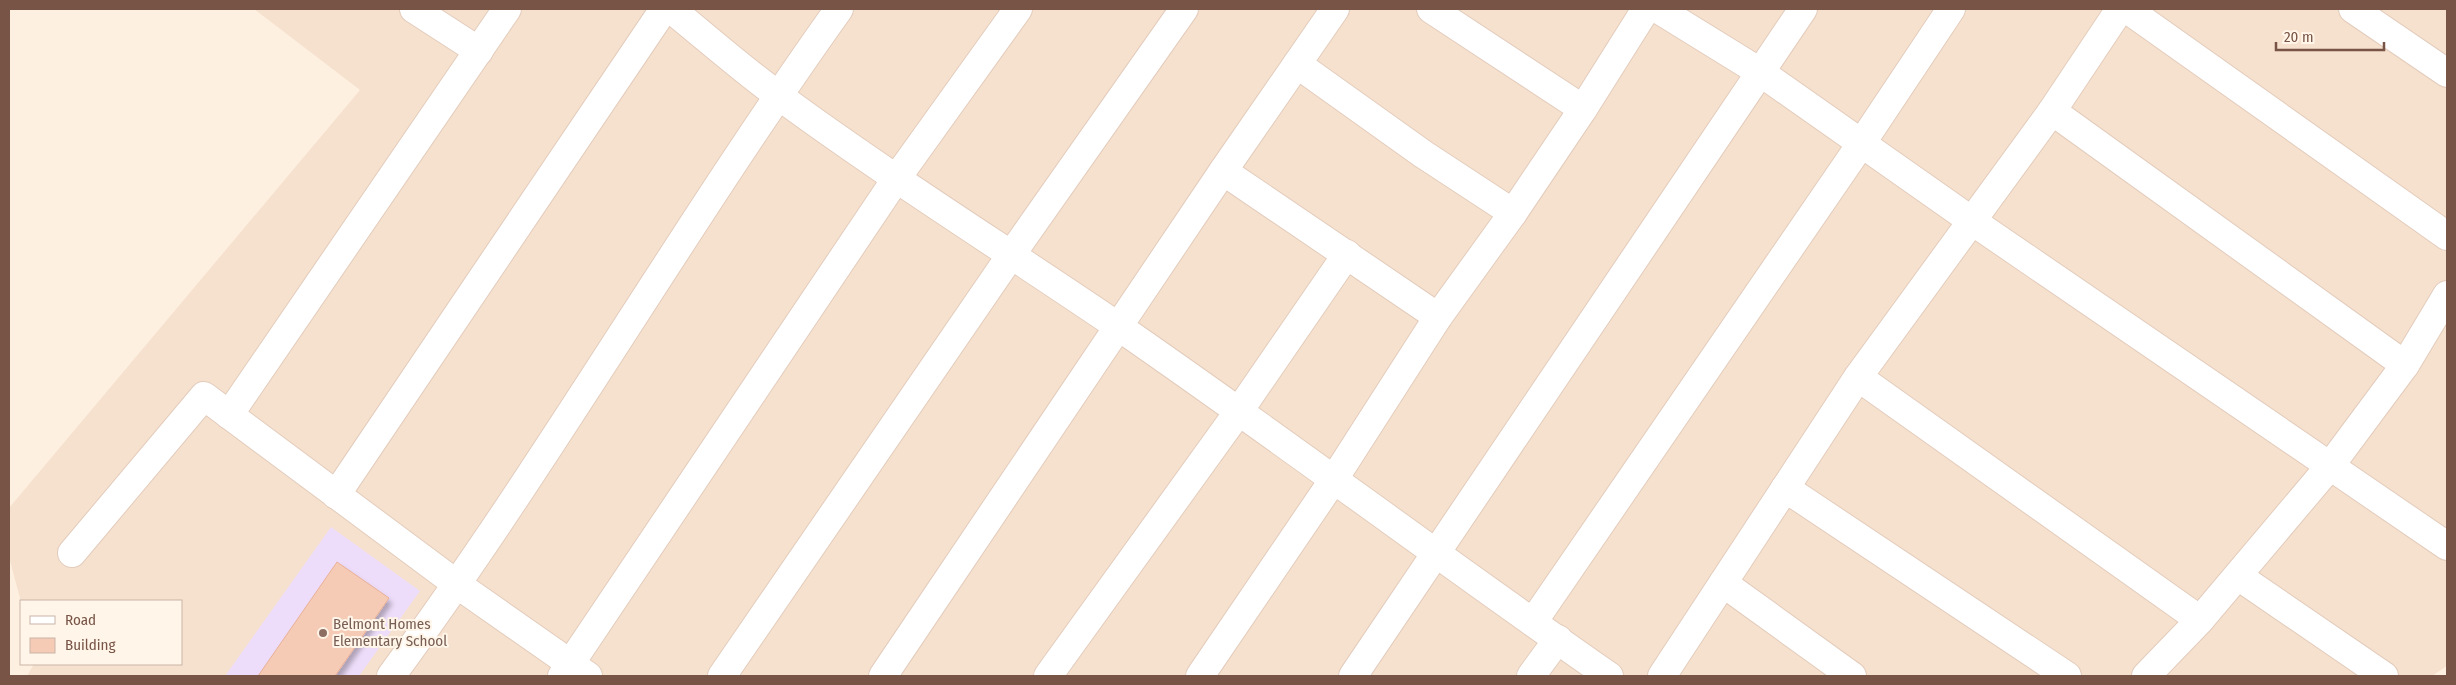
<svg xmlns="http://www.w3.org/2000/svg" width="2456" height="685" font-family="'Fira Sans Condensed',sans-serif">
<style>
.residential{fill:#f6e1ce}
.education{fill:#eeddfa}
.building{fill:#f5cbb6;stroke:#e9b095;filter:url(#shadow)}
.lines{fill:none;stroke-linecap:round;stroke-linejoin:round}
.minor-casing{stroke:#e3ccbc;stroke-width:30}
.minor{stroke:#fff;stroke-width:28}
.education-dot{fill:#8d6e63;stroke:#fff5e8;stroke-width:2}
.labels{text-anchor:middle;dominant-baseline:central;stroke-width:4;stroke-linejoin:round;paint-order:stroke}
.education-label{font-size:15px;fill:#785e54;stroke:#fff5e8;text-anchor:start}
</style>
<defs>
<filter id="shadow"><feDropShadow dx="3" dy="5.5" stdDeviation="2.5" flood-color="#0004"/></filter>
</defs>
<rect width="100%" height="100%" fill="#fef0e0"/>
<polygon class="residential" points="254,9 2447,9 2447,666 2432,676 27,676 34,664 181,664 181,601 21,602 9,557 9,508 360,90"/>
<polygon class="education" points="331,527 420,591 359,676 225,676"/>
<polygon class="building" points="337,562 389,598 335,676 258,676"/>
<g class="lines">
<defs>
<g id="minor">
<polyline points="414,9 479,51"/>
<path d="M671,9C707,38 742,69 779,96C889,177 1006,250 1119,327C1284,441 1445,562 1609,676"/>
<polyline points="1431,9 1583,109"/>
<polyline points="1658,9 1760,72 1972,221 2447,546"/>
<polyline points="2127,9 2447,236"/>
<polyline points="2353,9 2447,73"/>
<polyline points="1297,64 1423,154 1513,213"/>
<polyline points="2052,111 2405,365"/>
<polyline points="1223,171 1438,317"/>
<polyline points="1858,377 2200,620"/>
<polyline points="229,415 507,9"/>
<polyline points="1785,488 2067,676"/>
<polyline points="336,495 664,9"/>
<polyline points="72,553 204,396 458,585 588,676"/>
<polyline points="2238,576 2384,676"/>
<polyline points="1723,583 1852,676"/>
<polyline points="1533,622 1861,144 1951,9"/>
<path d="M391,676C550,460 683,227 839,9"/>
<polyline points="562,676 896,179 1018,9"/>
<polyline points="722,676 1011,255 1184,9"/>
<polyline points="883,676 1223,171 1335,9"/>
<polyline points="1048,676 1239,411 1347,254"/>
<polyline points="1200,676 1334,479 1438,317 1513,213 1583,109 1646,9"/>
<polyline points="1353,676 1803,9"/>
<polyline points="1531,676 1558,639"/>
<polyline points="1662,676 1858,377 2052,111 2120,9"/>
<polyline points="2146,676 2200,620 2330,466 2405,365 2447,295"/>
</g>
</defs>
<use href="#minor" class="minor-casing"/>
<use href="#minor" class="minor"/>
</g>
<circle class="education-dot" cx="323" cy="633" r="5"/>
<g class="labels">
<g class="education-label">
<text x="333" y="624">Belmont Homes<tspan x="333" dy="17">Elementary School</tspan></text>
</g>
</g>
<rect width="2456" height="685" fill="none" stroke="#775446" stroke-width="20"/>
<rect x="20" y="600" width="162" height="65" fill="#fff5e8" stroke="#c9b5a7"/>
<rect x="30" y="616" width="25" height="8" fill="#ffffff" stroke="#c9b5a7"/>
<text x="65" y="625" font-size="15" fill="#775446">Road</text>
<rect x="30" y="638" width="25" height="15" fill="#f5cbb6" stroke="#c9b5a7"/>
<text x="65" y="650" font-size="15" fill="#775446">Building</text>
<path d="M2276 42v8h108v-8" fill="none" stroke="#775446" stroke-width="2.5"/>
<text x="2284" y="42" font-size="15" fill="#775446" stroke="#fff5e8" stroke-width="4" paint-order="stroke">20 m</text>
</svg>
